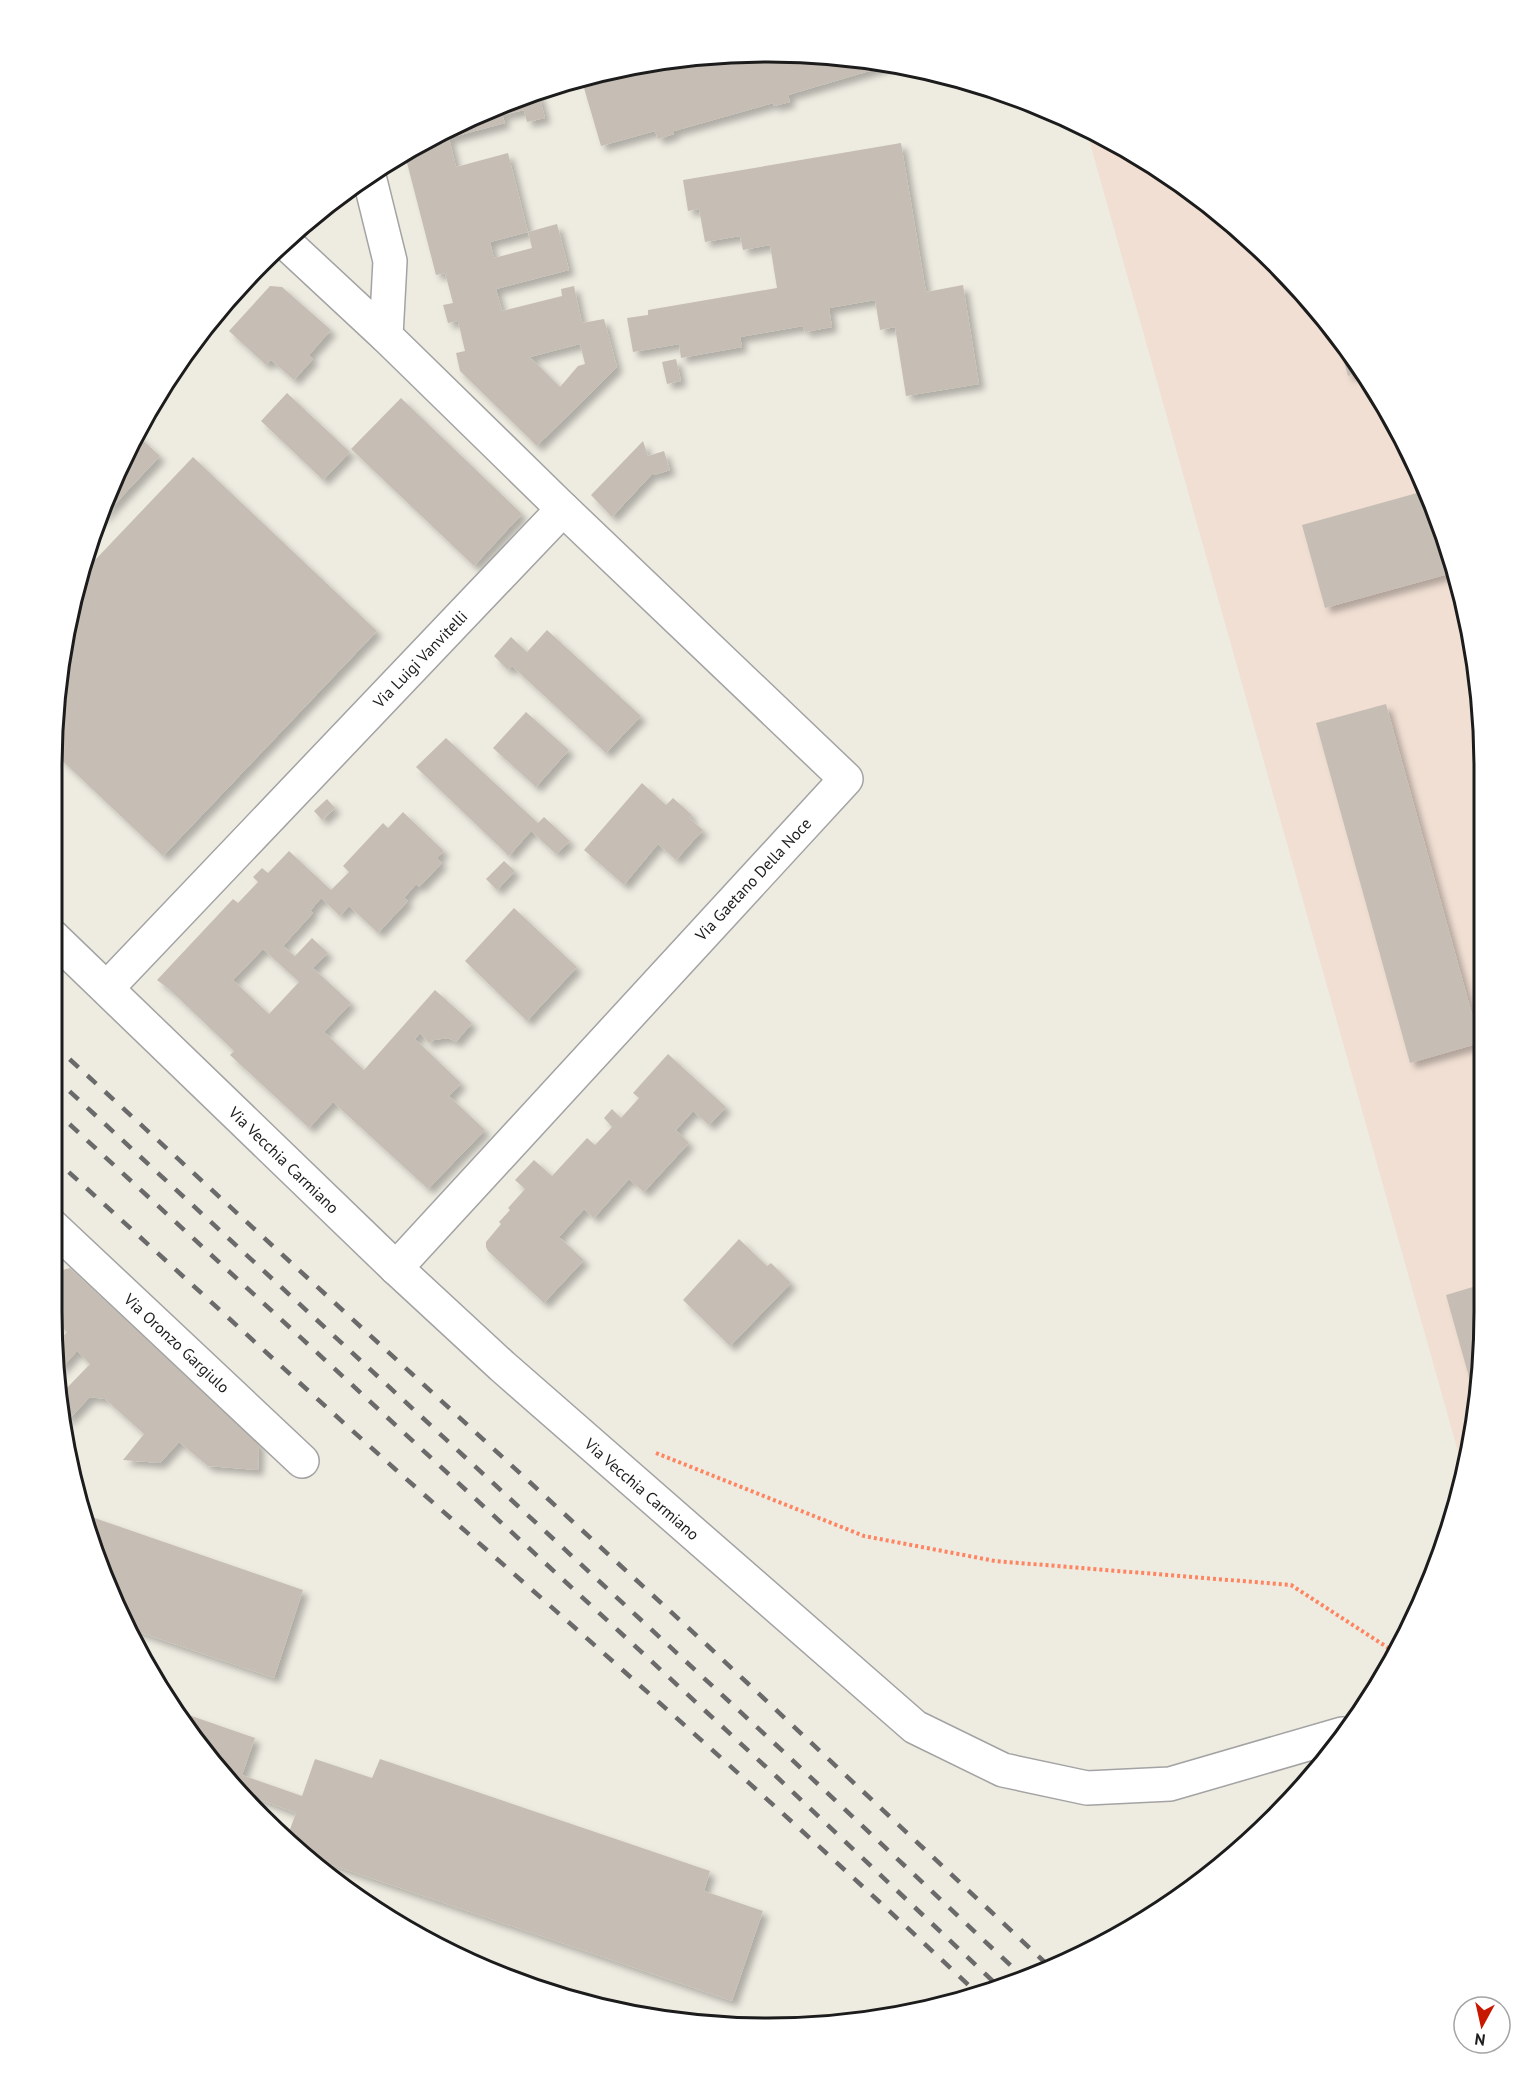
<svg xmlns="http://www.w3.org/2000/svg" width="1536" height="2079" font-family="'PT Sans',sans-serif">
<style>
.military{fill:#f1dfd3}
.building{fill:#c6beb4;fill-rule:evenodd;filter:url(#shadow)}
.lines{fill:none;stroke-linecap:round;stroke-linejoin:round}
.street-casing{stroke:#a3a3a3;stroke-width:36}
.path{stroke:#fe8562;stroke-width:4;stroke-dasharray:3 3;stroke-linecap:butt}
.street{stroke:#fff;stroke-width:33}
.rail{stroke:#6a6a6a;stroke-width:4.5;stroke-dasharray:12 12;stroke-linecap:butt}
.labels{text-anchor:middle;dominant-baseline:central;stroke-width:4.5;stroke-linejoin:round;paint-order:stroke}
.street-label{font-size:16px;fill:#1c1c1c;stroke:#fff}
.rim{fill:none;stroke:#1c1c1c;stroke-width:3}
</style>
<defs>
<filter id="shadow"><feDropShadow dx="5.5" dy="5.5" stdDeviation="3" flood-color="#0004"/></filter>
</defs>
<rect width="100%" height="100%" fill="#eeebe1"/>
<polygon class="military" points="1086,129 1127,147 1241,229 1337,332 1431,494 1479,674 1483,1358 1464,1473"/>
<g class="building">
<polygon points="721,53 862,57 893,64 788,95 790,102 774,106 773,103 674,131 674,134 658,139 655,131 601,146 584,88 645,71 644,65"/>
<path d="M538,92L545,118L527,122L524,110L502,115L505,123L449,138L456,167L508,153L528,232L490,242L494,258L532,248L528,232L557,224L569,270L496,289L502,311L562,296L561,289L574,286L582,323L604,319L617,367L537,446L460,371L456,353L465,351L458,321L448,323L443,305L453,303L445,273L436,275L405,155L419,151L418,146L451,125ZM580,344L585,364L578,366L560,387L530,357Z"/>
<polygon points="901,143 926,292 963,285 979,384 906,396 895,327 880,330 875,300 829,308 832,327 805,332 803,326 740,337 742,347 681,358 679,344 633,352 627,318 648,315 648,310 777,288 770,245 743,250 740,236 705,242 699,209 688,211 683,180"/>
<polygon points="270,286 282,287 331,330 309,355 313,359 294,380 271,360 266,365 229,331"/>
<polygon points="1336,332 1337,332 1360,372 1348,376"/>
<polygon points="676,359 681,381 667,384 662,362"/>
<polygon points="287,393 350,452 323,480 261,421"/>
<polygon points="401,398 522,514 474,566 351,449"/>
<polygon points="135,433 160,456 99,521 125,451"/>
<polygon points="643,441 648,456 664,451 670,470 654,475 653,473 612,517 591,495"/>
<polygon points="193,457 377,631 163,856 52,751 53,721 76,580"/>
<polygon points="1428,490 1452,573 1325,608 1302,525"/>
<polygon points="547,630 641,716 606,753 512,666 508,670 494,656 511,637 527,652"/>
<polygon points="1386,704 1480,1043 1410,1063 1316,723"/>
<polygon points="526,712 569,750 536,787 493,748"/>
<polygon points="446,738 538,823 544,817 570,841 556,854 531,831 509,856 416,767"/>
<polygon points="642,783 666,805 673,798 692,815 689,818 703,830 676,860 658,844 624,885 584,850"/>
<polygon points="327,799 335,808 322,820 314,811"/>
<path d="M403,812L444,851L437,858L442,863L419,887L416,884L404,898L408,901L378,933L349,906L340,916L321,898L310,911L313,913L283,946L295,956L312,938L328,953L313,968L351,1003L324,1032L364,1070L435,990L472,1023L456,1042L448,1038L434,1040L429,1043L420,1033L415,1039L461,1083L449,1096L485,1130L428,1189L333,1102L309,1128L230,1055L234,1051L170,990L157,980L233,899L238,903L258,882L253,877L262,868L268,873L289,851L331,890L349,872L343,866L383,823L388,828ZM263,949L299,982L269,1014L233,980Z"/>
<polygon points="504,861 515,871 497,890 486,879"/>
<polygon points="514,908 577,967 527,1021 465,961"/>
<polygon points="668,1054 726,1107 709,1125 693,1111 676,1130 689,1143 644,1192 629,1179 594,1218 584,1209 559,1237 584,1260 544,1303 488,1251 486,1247 486,1242 501,1224 499,1222 510,1210 508,1208 525,1189 515,1180 534,1160 552,1176 587,1138 595,1145 612,1127 604,1118 612,1109 621,1118 639,1098 633,1093"/>
<polygon points="739,1239 767,1266 771,1263 791,1283 730,1346 683,1300"/>
<polygon points="70,1268 259,1444 258,1470 208,1466 179,1442 160,1463 123,1460 144,1434 105,1399 90,1397 66,1422 63,1404 67,1400 62,1393 90,1364 77,1351 59,1371 55,1344 67,1332 52,1317 51,1273"/>
<polygon points="1483,1284 1483,1358 1476,1402 1446,1295"/>
<polygon points="83,1514 303,1590 274,1678 130,1629"/>
<polygon points="180,1712 255,1738 242,1775 302,1796 315,1759 372,1778 380,1759 710,1871 704,1891 763,1911 732,2001 303,1855 286,1840 296,1813 242,1793"/>
</g>
<g class="lines">
<defs>
<g id="street">
<polyline points="369,176 390,261 386,336"/>
<polyline points="52,936 396,1268 502,1366 915,1727 1003,1770 1087,1788 1170,1784 1342,1734"/>
<polyline points="107,988 563,509 386,336 284,241"/>
<polyline points="51,1225 302,1461"/>
<polyline points="396,1268 846,779 563,509"/>
</g>
</defs>
<use href="#street" class="street-casing"/>
<polyline class="path" points="656,1453 864,1536 995,1561 1291,1585 1396,1653"/>
<use href="#street" class="street"/>
<g class="rail">
<polyline points="52,1043 708,1646 1051,1968"/>
<polyline points="52,1075 787,1755 1025,1979"/>
<polyline points="52,1108 778,1778 1000,1988"/>
<path d="M51,1156C166,1260 280,1366 395,1469C591,1642 789,1815 979,1995"/>
</g>
</g>
<g class="labels">
<g class="street-label">
<text transform="translate(420 659) rotate(-46)">Via Luigi Vanvitelli</text>
<text transform="translate(753 879) rotate(-47)">Via Gaetano Della Noce</text>
<text transform="translate(284 1160) rotate(44)">Via Vecchia Carmiano</text>
<text transform="translate(177 1343) rotate(43)">Via Oronzo Gargiulo</text>
<text transform="translate(642 1489) rotate(41)">Via Vecchia Carmiano</text>
</g>
</g>
<path d="M0 0H1536V2079H0ZM768 62H768A706 706 0 0 1 1474 768V1312A706 706 0 0 1 768 2018H768A706 706 0 0 1 62 1312V768A706 706 0 0 1 768 62Z" fill="#fff" fill-rule="evenodd"/>
<path class="rim" d="M768 62H768A706 706 0 0 1 1474 768V1312A706 706 0 0 1 768 2018H768A706 706 0 0 1 62 1312V768A706 706 0 0 1 768 62Z"/>
<g transform="translate(1482 2025) rotate(188)"><circle r="28" fill="#ffffff" stroke="#a4a4a4" stroke-width="1.5"/>
<path d="M0-4.5L10 22L0 15L-10 22Z" fill="#c81800"/>
<text y="-9" font-size="16" font-weight="bold" text-anchor="middle" fill="#1c1c1c">N</text>
</g>
</svg>
